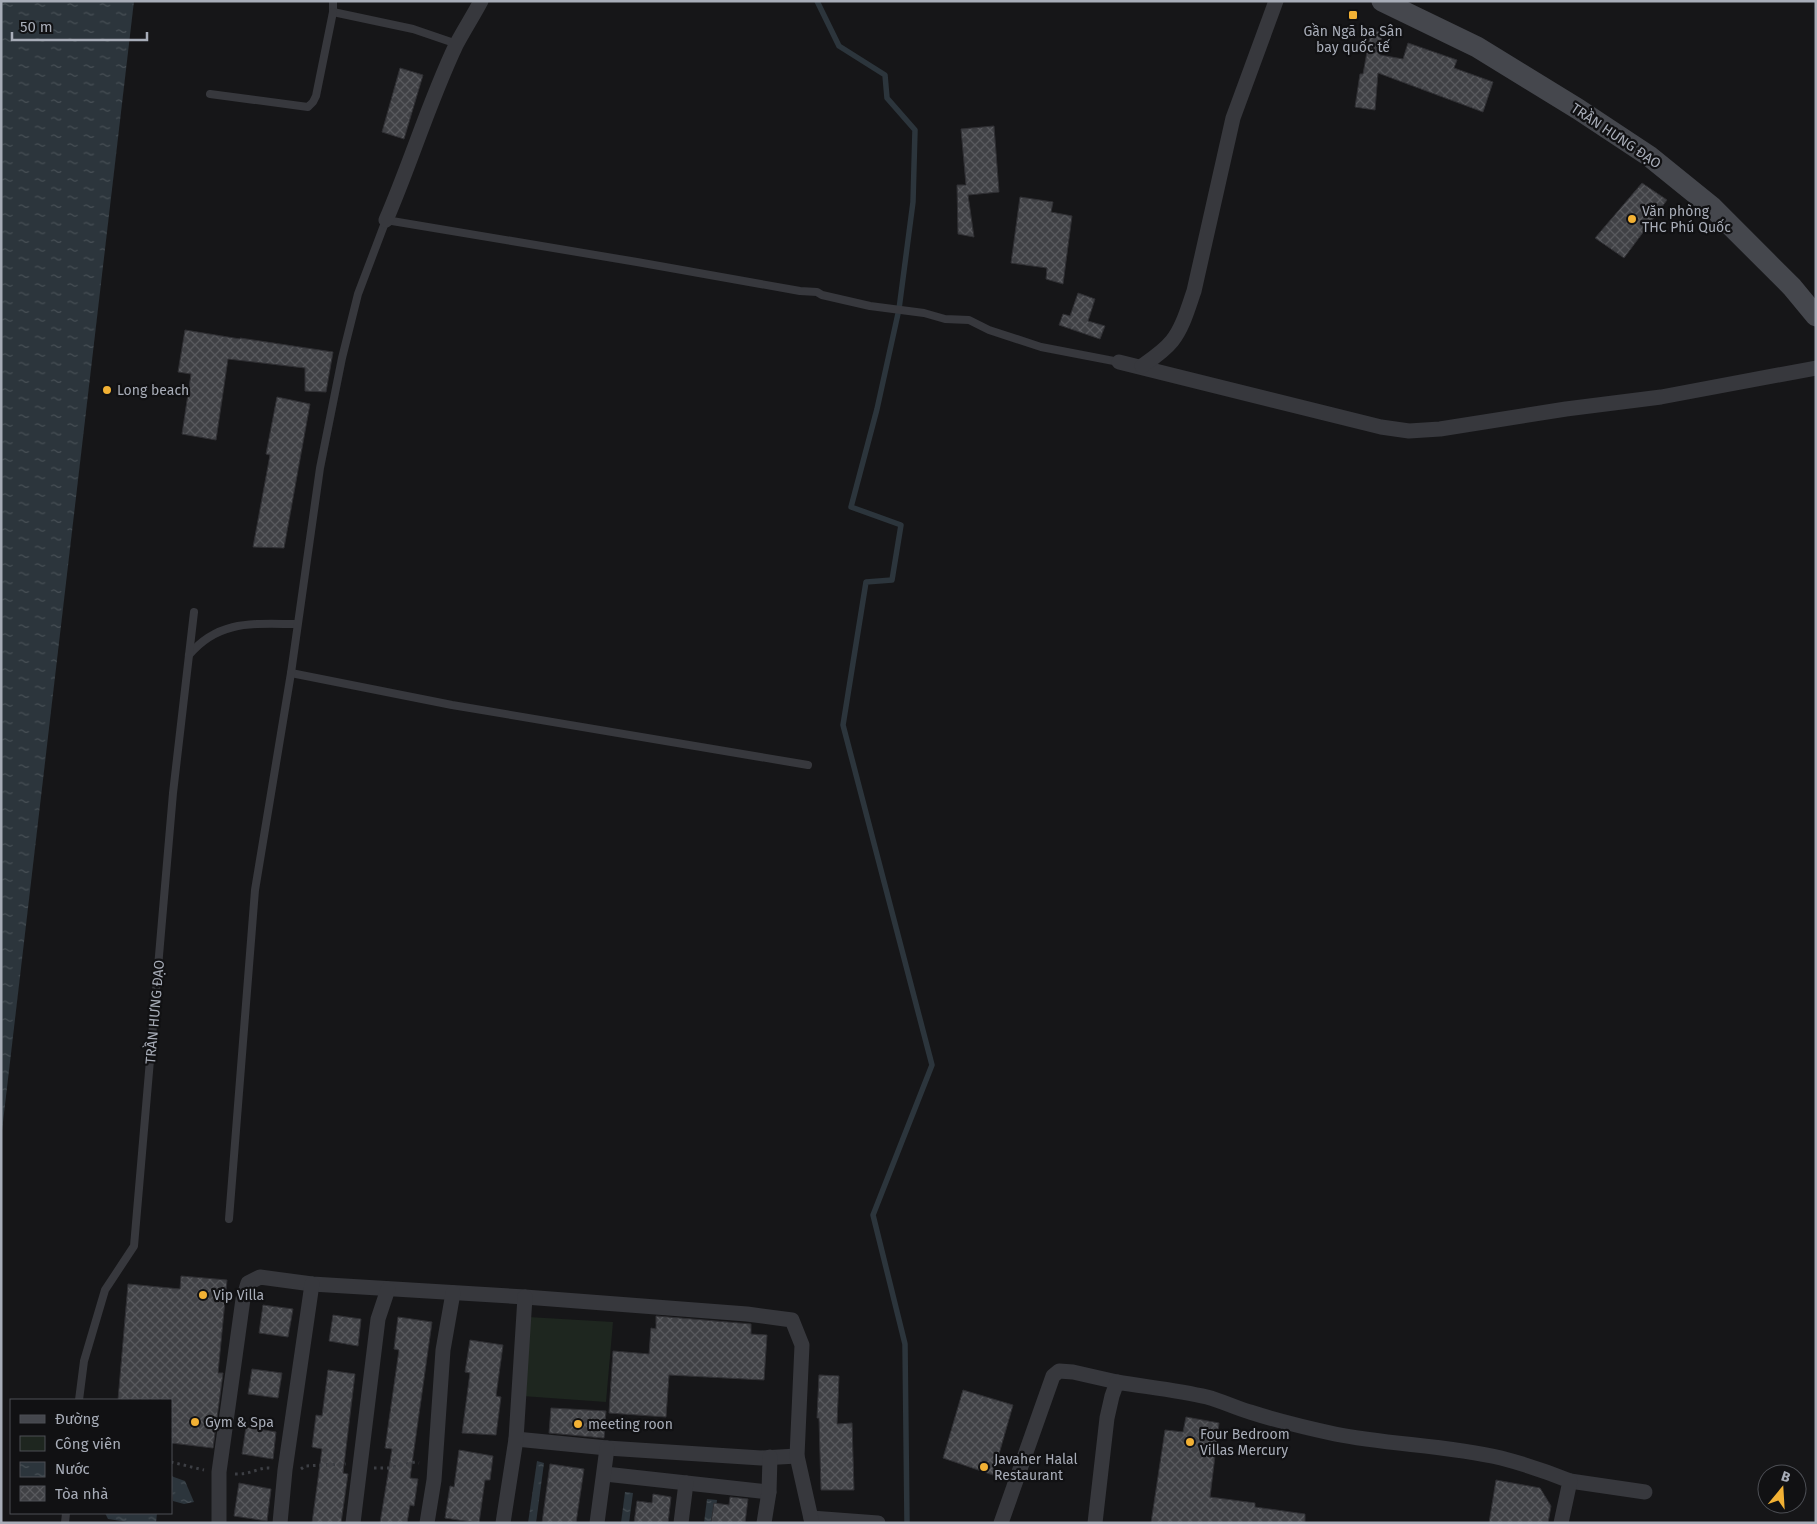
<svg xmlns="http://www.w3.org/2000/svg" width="1817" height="1524" font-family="'Fira Sans',sans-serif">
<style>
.green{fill:#1e261f}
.water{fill:url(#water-ripples)}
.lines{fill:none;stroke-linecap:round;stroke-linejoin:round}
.stream{stroke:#2c353c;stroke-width:5.5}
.building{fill:url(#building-cross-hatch);stroke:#303034}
.path{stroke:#3d3f44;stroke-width:3;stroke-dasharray:2.5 4;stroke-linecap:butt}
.lane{stroke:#37383d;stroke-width:8}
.street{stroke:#37383d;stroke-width:15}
.secondary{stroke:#45474d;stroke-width:21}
.poi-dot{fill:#f2b134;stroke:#111113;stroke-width:2}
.labels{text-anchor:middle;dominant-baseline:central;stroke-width:4.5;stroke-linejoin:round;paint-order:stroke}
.poi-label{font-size:14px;fill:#a8adb8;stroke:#111113;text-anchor:start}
.street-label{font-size:14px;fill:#a8adb8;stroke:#111113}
</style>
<defs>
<pattern id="water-ripples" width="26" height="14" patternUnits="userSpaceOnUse" patternTransform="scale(1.25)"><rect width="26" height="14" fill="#2c353c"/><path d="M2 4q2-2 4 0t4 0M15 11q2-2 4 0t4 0" fill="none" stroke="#485056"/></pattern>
<pattern id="building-cross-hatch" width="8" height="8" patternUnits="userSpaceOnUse" patternTransform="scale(1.25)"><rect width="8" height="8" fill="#404145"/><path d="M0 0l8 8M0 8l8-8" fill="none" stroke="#595a5e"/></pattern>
</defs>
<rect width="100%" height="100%" fill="#161618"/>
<polygon class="green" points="528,1317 613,1322 606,1402 522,1396"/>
<g class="water">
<polygon points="1,1 134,1 1,1139"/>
<polygon points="537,1461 544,1463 536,1523 528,1523"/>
<polygon points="171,1476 185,1481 194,1502 184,1504 173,1501"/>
<polygon points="625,1492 633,1493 629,1523 621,1523"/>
<polygon points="707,1499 717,1500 714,1523 704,1523"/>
<polygon points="105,1513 157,1513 156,1523 135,1523 108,1519"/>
</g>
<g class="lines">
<polyline class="stream" points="817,1 839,46 885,75 887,98 915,130 913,202 899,309 877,409 851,507 901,525 892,580 866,582 843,725 932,1065 873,1215 905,1344 907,1523"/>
</g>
<g class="building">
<polygon points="1371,30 1382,32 1380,55 1403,59 1408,43 1457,60 1454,68 1493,82 1483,112 1378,73 1375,110 1355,107 1360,74 1363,74"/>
<polygon points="400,68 423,75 404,139 382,132"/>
<polygon points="994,126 999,192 968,195 974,237 958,234 957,185 966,185 961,129"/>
<polygon points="1642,183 1667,200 1624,258 1595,238"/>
<polygon points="1020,197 1053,202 1051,212 1072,216 1063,284 1046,279 1047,268 1011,263"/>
<polygon points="1078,293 1095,299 1088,321 1105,326 1100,339 1059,325 1063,314 1070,316"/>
<polygon points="185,330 240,339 240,338 333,352 326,392 305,391 305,368 228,359 216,440 182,434 191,374 178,372"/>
<polygon points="277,397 310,404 284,548 253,547 270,455 266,454"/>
<polygon points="181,1276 227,1280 218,1373 223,1373 213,1448 171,1443 171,1400 118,1400 128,1284 180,1289"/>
<polygon points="263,1305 293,1309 288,1337 259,1333"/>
<polygon points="333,1315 361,1319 358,1346 329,1341"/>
<polygon points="656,1316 751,1324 751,1334 767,1335 764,1380 669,1375 666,1417 609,1413 613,1351 649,1354 651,1328 656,1329"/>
<polygon points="398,1317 432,1322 410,1478 418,1479 414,1506 410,1505 407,1523 380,1523 392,1449 385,1448 399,1350 394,1349"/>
<polygon points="470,1340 503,1345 496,1396 501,1397 496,1435 462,1433 470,1373 465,1372"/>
<polygon points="252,1369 282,1373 278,1398 248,1394"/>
<polygon points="328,1370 355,1374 343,1473 348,1474 341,1523 312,1523 322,1449 312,1447 316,1415 322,1416"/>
<polygon points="819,1375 839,1376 837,1424 852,1423 854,1490 821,1490 819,1418 817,1418"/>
<polygon points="963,1390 1013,1405 993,1475 943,1458"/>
<polygon points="551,1408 606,1411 604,1438 549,1433"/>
<polygon points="1186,1417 1219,1423 1210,1497 1255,1503 1255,1507 1305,1514 1305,1523 1151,1523 1165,1430 1183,1432"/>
<polygon points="246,1427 276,1432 273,1459 242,1454"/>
<polygon points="459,1450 493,1456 490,1480 485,1480 479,1523 445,1518 450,1486 454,1487"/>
<polygon points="550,1464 584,1469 576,1523 542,1523"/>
<polygon points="1496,1480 1540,1488 1551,1506 1548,1523 1489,1523"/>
<polygon points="239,1483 271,1489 267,1521 234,1516"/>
<polygon points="653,1494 671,1497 668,1523 634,1523 637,1501 652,1503"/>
<polygon points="730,1497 748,1499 745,1523 711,1523 714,1503 729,1505"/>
</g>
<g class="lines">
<g class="path">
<polyline points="171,1462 204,1470"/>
<polyline points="374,1468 389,1468 415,1462 419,1463"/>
<polyline points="301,1469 305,1466 346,1464"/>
<path d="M235,1474C250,1475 259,1467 270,1468"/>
</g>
<g class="lane">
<polyline points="333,1 333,12 413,29 457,44"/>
<polyline points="210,94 308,107 313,102 316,96 333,12"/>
<path d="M189,655C219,619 255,624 297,624"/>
<polyline points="291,673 452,705 808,765"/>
<polyline points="229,1219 255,890 291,673 320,468 342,358 358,294 386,220 637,262 800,291 817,292 822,295 870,306 924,313 945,319 969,320 989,330 1041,347 1119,362"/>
<polyline points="79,1400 84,1361 105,1290 134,1246 173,793 194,612"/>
<polyline points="65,1523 66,1513"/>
</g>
<g class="street">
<path d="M386,220C411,162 429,102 456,45C464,30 473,16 481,1"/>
<polyline points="1119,362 1381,427 1409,431 1440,429 1566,409 1661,397 1816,368"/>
<path d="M1142,366C1152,359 1164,351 1172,341C1183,327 1188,308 1194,291L1233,118L1276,1"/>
<polyline points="516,1439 607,1448 761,1458 797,1456"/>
<polyline points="605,1474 769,1492"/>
<polyline points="1570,1481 1645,1492"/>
<polyline points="811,1518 878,1523"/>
<polyline points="219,1523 219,1472 243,1299 248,1283 260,1277 312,1284 525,1297 747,1314 792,1320 802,1345 797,1456 812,1523"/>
<polyline points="280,1523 285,1470 312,1284"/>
<polyline points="353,1523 378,1319 388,1289"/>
<polyline points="427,1523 434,1480 443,1350 453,1293"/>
<polyline points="503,1523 516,1439 525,1297"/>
<polyline points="597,1523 607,1448"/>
<polyline points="681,1523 686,1483"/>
<polyline points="764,1523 769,1492 770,1457"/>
<polyline points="1001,1523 1053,1376 1059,1371 1073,1372 1117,1382"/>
<path d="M1095,1523L1107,1418L1112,1396L1117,1382C1147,1387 1178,1390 1207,1397C1222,1401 1236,1408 1250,1412C1278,1421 1307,1428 1335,1434C1390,1445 1447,1445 1501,1458C1524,1464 1548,1472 1570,1481L1561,1523"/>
</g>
<polyline class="secondary" points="1382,1 1477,47 1578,109 1649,156 1712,207 1792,287 1816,316"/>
</g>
<g class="poi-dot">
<rect x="1348" y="10" width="10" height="10" rx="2.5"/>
<circle cx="1632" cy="219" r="5"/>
<circle cx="107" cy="390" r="5"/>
<circle cx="203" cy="1295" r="5"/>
<circle cx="195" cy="1422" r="5"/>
<circle cx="578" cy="1424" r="5"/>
<circle cx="1190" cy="1442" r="5"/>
<circle cx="984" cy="1467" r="5"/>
</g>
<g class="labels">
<g class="poi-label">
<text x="1353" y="31" text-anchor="middle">Gần Ngã ba Sân<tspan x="1353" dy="16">bay quốc tế</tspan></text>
<text x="1642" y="211">Văn phòng<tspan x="1642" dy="16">THC Phú Quốc</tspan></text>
<text x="117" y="390">Long beach</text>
<text x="213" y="1295">Vip Villa</text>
<text x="205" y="1422">Gym &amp; Spa</text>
<text x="588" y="1424">meeting roon</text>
<text x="1200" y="1434">Four Bedroom<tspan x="1200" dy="16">Villas Mercury</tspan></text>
<text x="994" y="1459">Javaher Halal<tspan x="994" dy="16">Restaurant</tspan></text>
</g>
<g class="street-label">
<text transform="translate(1616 136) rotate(34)">TRẦN HƯNG ĐẠO</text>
<text transform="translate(155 1012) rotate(-85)">TRẦN HƯNG ĐẠO</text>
</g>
</g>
<rect width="1817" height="1524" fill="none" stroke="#a8adb8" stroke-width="5"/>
<rect x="10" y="1399" width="162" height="115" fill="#111113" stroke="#4d4f55"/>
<rect x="20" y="1415" width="25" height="8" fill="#45474d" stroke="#4d4f55"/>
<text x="55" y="1424" font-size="15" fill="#a8adb8">Đường</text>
<rect x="20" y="1436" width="25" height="15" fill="#1e261f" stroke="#4d4f55"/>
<text x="55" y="1449" font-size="15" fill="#a8adb8">Công viên</text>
<rect x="20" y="1462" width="25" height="15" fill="url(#water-ripples)" stroke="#4d4f55"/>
<text x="55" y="1474" font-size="15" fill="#a8adb8">Nước</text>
<rect x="20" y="1486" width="25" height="15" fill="url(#building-cross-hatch)" stroke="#4d4f55"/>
<text x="55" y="1499" font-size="15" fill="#a8adb8">Tòa nhà</text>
<g transform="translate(1782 1489) rotate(18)"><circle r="24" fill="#111113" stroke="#4d4f55"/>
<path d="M0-4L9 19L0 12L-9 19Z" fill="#f2b134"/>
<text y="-8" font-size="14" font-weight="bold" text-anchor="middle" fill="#a8adb8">B</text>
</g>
<path d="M12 32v8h135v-8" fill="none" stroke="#a8adb8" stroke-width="2.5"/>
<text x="20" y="32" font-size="15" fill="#a8adb8" stroke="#111113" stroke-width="4" paint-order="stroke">50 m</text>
</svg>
